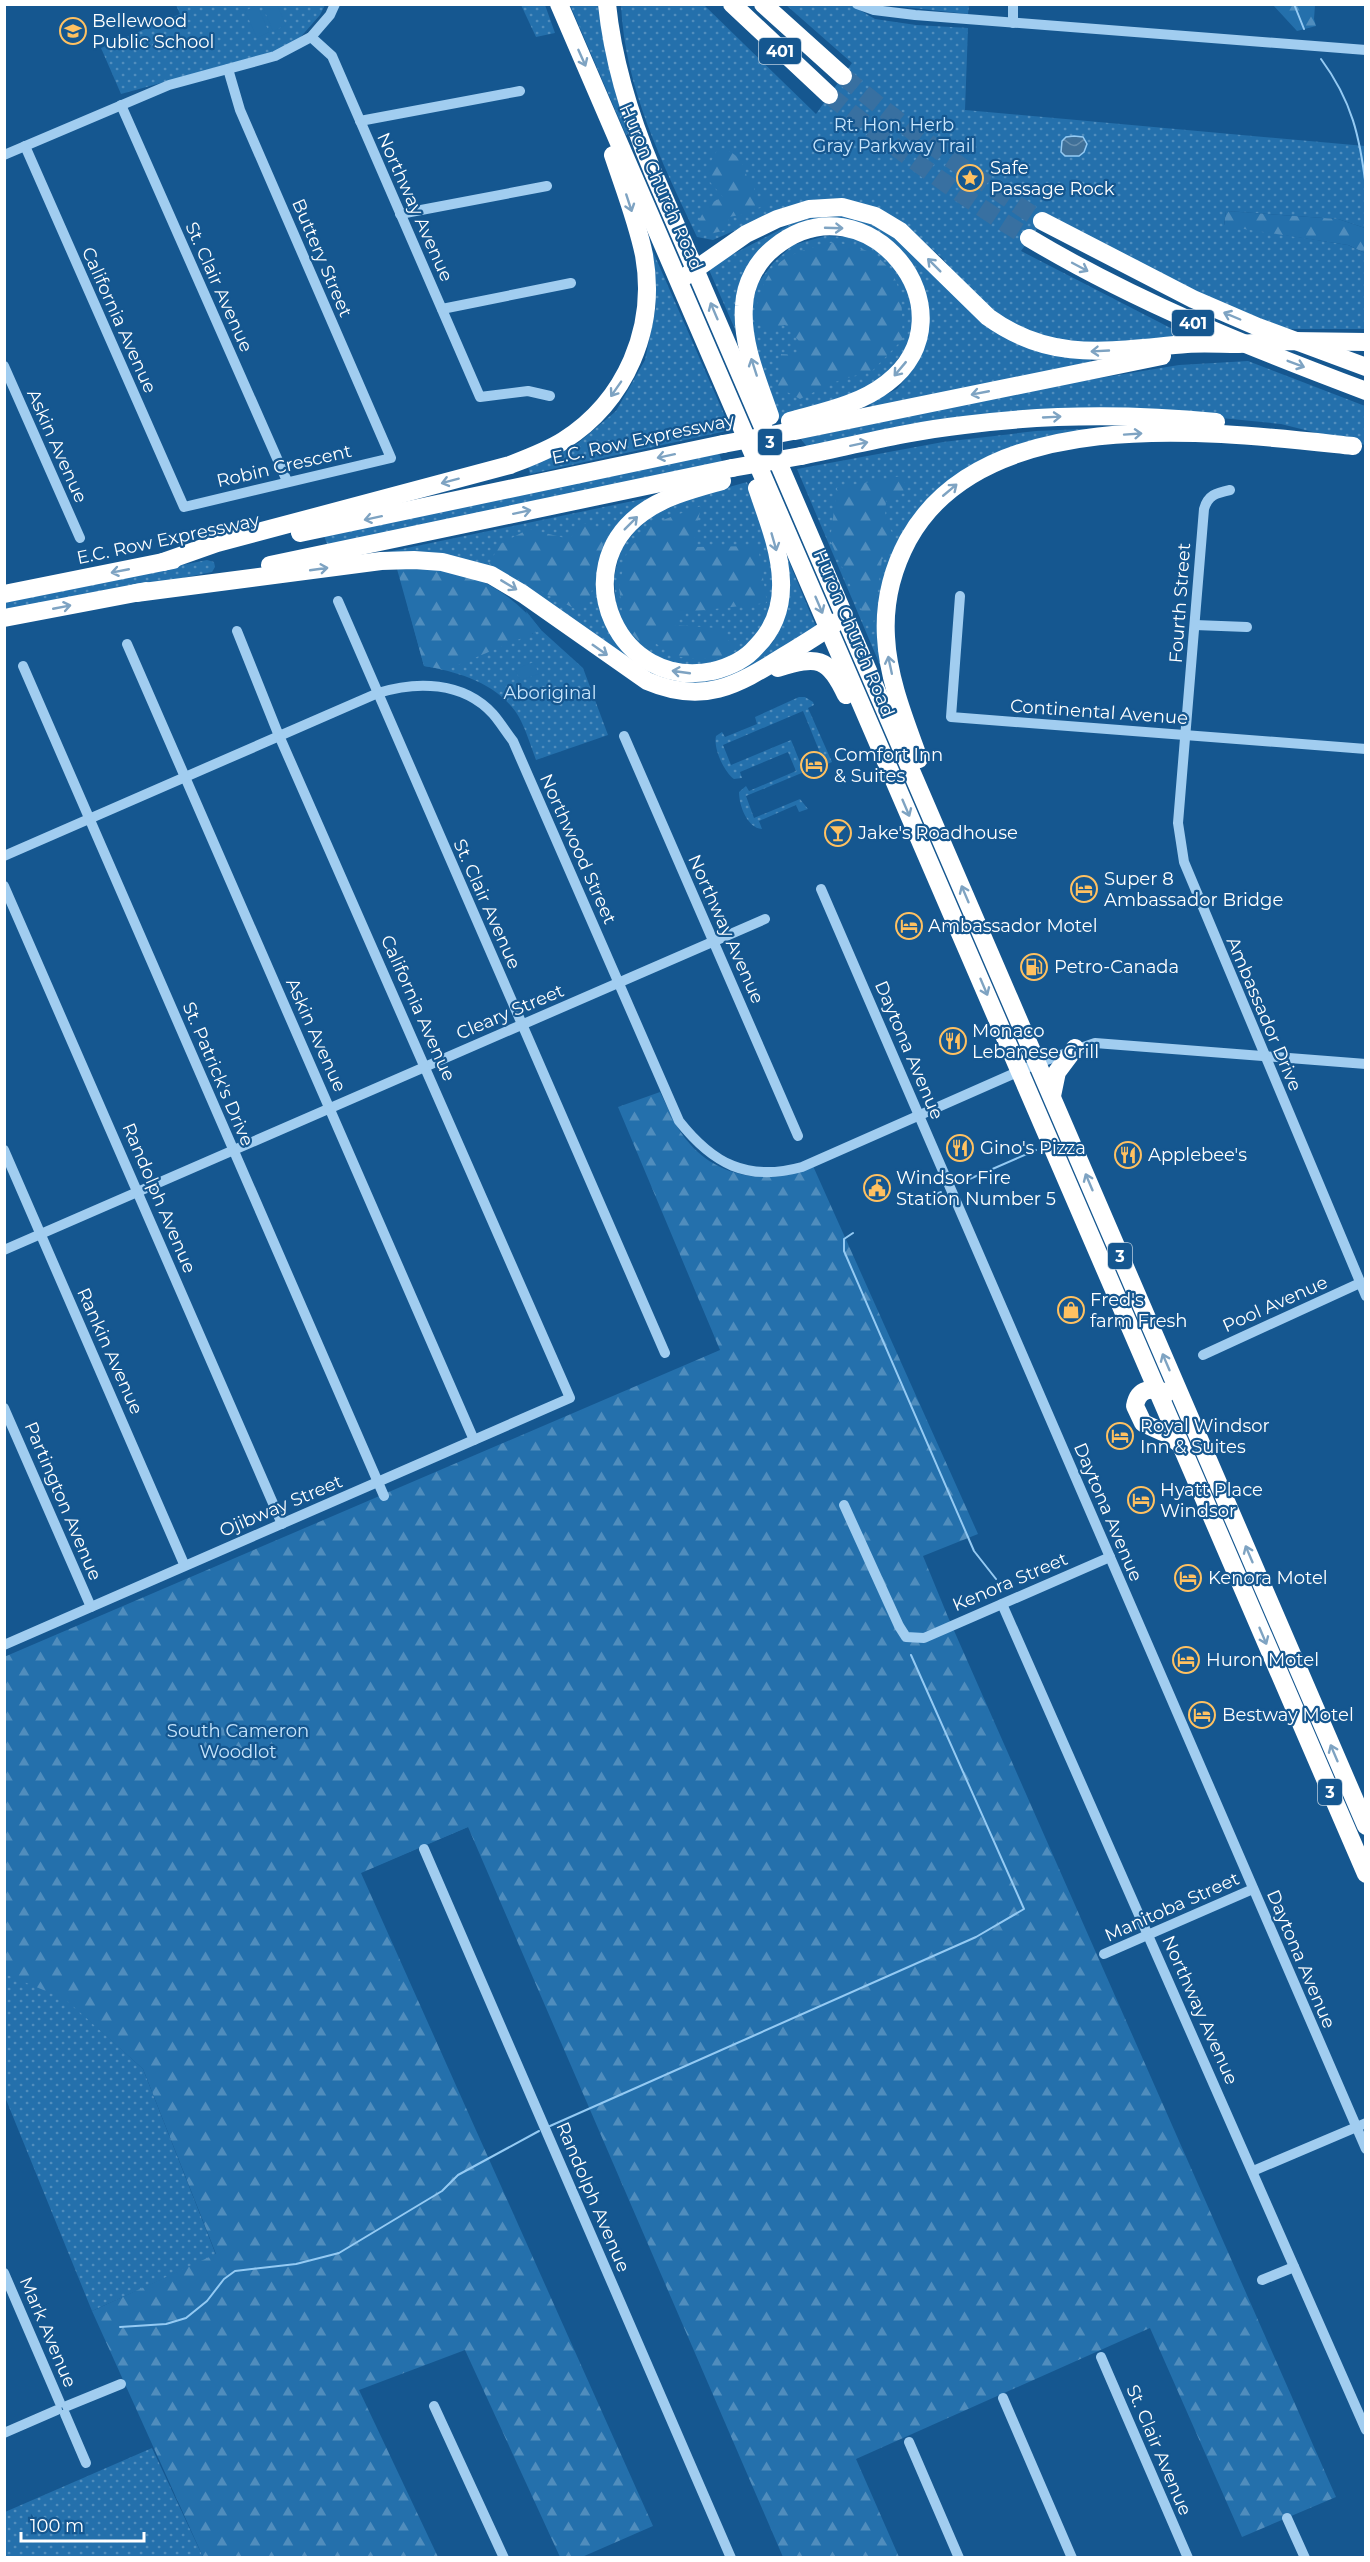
<svg xmlns="http://www.w3.org/2000/svg" width="1370" height="2562" font-family="Montserrat,sans-serif">
<style>
.grass{fill:url(#grass-dots)}
.forest{fill:url(#forest-firs)}
.pitch{fill:#2470ac}
.water{fill:url(#water-waves);stroke:#94caf3;stroke-width:1.5}
.lines{fill:none;stroke-linecap:round;stroke-linejoin:round}
.stream{stroke:#94caf3;stroke-width:2}
.highway-tunnel{stroke:#3870a1;stroke-width:18;stroke-dasharray:18 9;stroke-linecap:butt}
.minor{stroke:#a1cdf0;stroke-width:10}
.highway{stroke:#fff;stroke-width:18}
.highway-bridge{stroke:#fff;stroke-width:18}
.oneway{stroke:#7ea3c2}
.labels{text-anchor:middle;dominant-baseline:central;stroke-width:4.5;stroke-linejoin:round;paint-order:stroke}
.shield{fill:#155790;stroke:#b9cdde;stroke-width:1.5}
.shield-label{font-size:16px;font-weight:bold;fill:#fff}
.poi-label{font-size:18px;fill:#fff;stroke:#155790;text-anchor:start}
.park-label{font-size:18px;fill:#c8e5fc;stroke:#155790}
.street-label{font-size:18px;fill:#fff;stroke:#155790}
</style>
<defs>
<pattern id="grass-dots" width="8" height="8" patternUnits="userSpaceOnUse" patternTransform="scale(1.5)"><rect width="8" height="8" fill="#2470ac"/><path d="M2 2h.1M6 6h.1" fill="none" stroke="#508dbd" stroke-width="1.8" stroke-linecap="round"/></pattern>
<pattern id="forest-firs" width="22" height="20" patternUnits="userSpaceOnUse" patternTransform="scale(1.5)"><rect width="22" height="20" fill="#2470ac"/><path d="M5 1l3.5 6h-7zM16 11l3.5 6h-7z" fill="#508dbd"/></pattern>
<pattern id="water-waves" width="16" height="10" patternUnits="userSpaceOnUse" patternTransform="scale(1.5)"><rect width="16" height="10" fill="#407098"/><path d="M0 5q4-4 8 0t8 0" fill="none" stroke="#668dad"/></pattern>
</defs>
<rect width="100%" height="100%" fill="#155790"/>
<g class="grass">
<polygon points="176,5 325,5 320,15 298,40 270,53 121,94 101,48 180,14"/>
<polygon points="521,5 545,5 555,33 536,37"/>
<polygon points="570,5 601,5 629,133 626,135"/>
<path d="M621,5H704L816,114L852,63L786,5H851L875,19L916,25L968,28L965,110L1365,146V228L1338,219L1226,211L1224,225L1348,245L1365,253V329H1287L1191,290L1110,249L1048,214L1021,251L1188,337L1104,345L1038,337L998,315L968,289L942,258L898,219L866,205L777,212L713,240L697,237C662,162 625,89 621,5Z"/>
<polygon points="883,5 969,5 968,14 885,5"/>
<polygon points="845,216 865,219 891,231 982,320 1090,356 1091,362 872,408 869,403 897,389 915,367 924,345 928,324 922,283 903,252 885,236 861,227 767,247 741,343 710,272 710,266 791,224 815,217"/>
<polygon points="644,231 731,430 530,474 528,466 578,443 616,411 645,360 656,306"/>
<polygon points="825,236 851,237 878,248 897,263 916,312 910,344 876,386 842,401 779,419 753,343 750,310 758,283 773,263 793,245"/>
<polygon points="1248,361 1365,406 1365,445 1281,424 1171,413 807,447 801,439 1051,386 1179,365"/>
<polygon points="1108,428 976,464 891,569 891,691 797,469 943,442 1036,431"/>
<polygon points="719,453 723,464 329,549 324,536"/>
<polygon points="747,482 771,555 777,594 767,627 750,646 706,669 660,662 627,633 616,606 614,578 620,550 635,531 652,516 693,497"/>
<polygon points="657,496 634,511 601,591 657,670 744,668 773,642 786,614 787,557 817,629 748,674 693,687 642,673 515,582 378,554"/>
<polygon points="207,560 214,562 215,567 212,572 5,614 5,600"/>
<path d="M415,569L533,634L526,611L541,630L583,668L608,735L536,760C531,747 527,733 521,721C503,685 460,672 424,666L403,588Z"/>
<path d="M799,697H805L813,702L814,705L808,708L832,762L825,765L803,711L723,745L731,765L791,740L804,772L746,796L754,818L800,799L808,809L799,812L796,805L759,821L762,829C747,828 739,805 739,792L746,786L749,791L796,771L788,752L740,772L742,778L734,779C724,772 713,748 716,736L722,732L725,737L757,724L755,717Z"/>
<polygon points="4,1657 501,1813 65,1998 143,2069 216,2255 92,2311 5,2097"/>
<polygon points="152,2448 203,2557 5,2557 5,2512"/>
</g>
<g class="forest">
<polygon points="1273,5 1315,5 1314,19 1316,26 1297,31"/>
<path d="M719,147C736,153 743,159 747,177L755,184L753,196L775,200L745,214L729,217L726,230L710,234L696,226L707,205L723,197L710,182L706,170Z"/>
<polygon points="1226,211 1338,219 1365,228 1365,253 1348,245 1224,226"/>
<path d="M835,242C846,245 861,247 871,253C904,272 903,307 902,340L873,370L832,383L800,399L778,387L781,354L798,355L799,341L785,325L769,330L754,321C764,263 779,255 835,242Z"/>
<polygon points="901,476 908,488 886,501 885,519 898,544 887,557 882,559 872,634 830,540 837,488"/>
<polygon points="701,506 693,547 758,546 767,603 680,613 673,625 716,628 737,649 722,658 698,659 673,656 654,642 644,647 624,625 619,587 627,551 652,524"/>
<polygon points="583,523 607,530 591,594 581,612 489,564 500,544 529,529 569,539"/>
<path d="M397,569C414,569 432,568 449,571C486,577 519,601 541,630L446,670L424,666Z"/>
<path d="M660,1092C669,1110 676,1129 690,1144C720,1179 774,1186 813,1166L978,1534L923,1556L948,1617L1336,2497L1242,2537L1150,2328L856,2459L899,2557H783L468,1827L361,1873L653,2526L582,2557H560L465,2350L359,2390L438,2557H203L92,2311L216,2254L143,2069L65,1999L5,1974L4,1657L720,1350L618,1107Z"/>
</g>
<g class="pitch">
<polygon points="257,5 269,32 257,38 245,11"/>
<polygon points="262,5 277,5 286,25 273,31"/>
<polygon points="534,662 539,674 520,680 515,669"/>
</g>
<polygon class="water" points="1074,136 1083,137 1087,144 1084,152 1079,156 1065,156 1061,152 1062,141 1066,137"/>
<g class="lines">
<g class="stream">
<polyline points="1294,4 1304,29"/>
<path d="M1321,59C1352,101 1360,137 1366,188"/>
<polyline points="958,1184 1036,1150"/>
<polyline points="936,1194 941,1192"/>
<polyline points="853,1233 844,1239 844,1251 974,1551 996,1579"/>
<polyline points="550,2126 976,1937 1024,1909 911,1655"/>
<polyline points="120,2327 166,2324 186,2318 207,2301 224,2279 235,2271 296,2264 339,2253 442,2191 458,2175 539,2131"/>
</g>
<g class="highway-tunnel">
<path d="M843,76C906,129 973,176 1042,221"/>
<path d="M829,95C893,147 959,195 1029,238"/>
</g>
<g class="minor">
<polyline points="857,4 874,10 915,15 1366,50"/>
<polyline points="1013,23 1013,4"/>
<polyline points="311,37 332,56 480,397 528,391 550,396"/>
<polyline points="121,105 287,481"/>
<polyline points="360,121 520,91"/>
<polyline points="25,146 184,507 391,458 240,110 228,69"/>
<polyline points="4,155 169,85 275,56 311,37 330,15 335,4"/>
<polyline points="400,214 547,186"/>
<polyline points="442,309 571,283"/>
<polyline points="4,366 80,538"/>
<path d="M1230,490C1216,493 1208,495 1204,509L1178,823L1184,862L1366,1296"/>
<polyline points="960,596 951,717 1366,749"/>
<polyline points="338,601 665,1353"/>
<polyline points="1195,625 1247,627"/>
<polyline points="127,644 474,1440"/>
<polyline points="23,666 384,1496"/>
<polyline points="624,736 798,1136"/>
<path d="M4,856L378,693C416,681 463,681 493,714C500,722 506,732 513,741L679,1121C713,1164 747,1182 802,1167L1038,1063L1095,1043L1366,1064"/>
<polyline points="4,886 282,1524"/>
<polyline points="821,889 1366,2149"/>
<polyline points="4,1150 184,1564"/>
<polyline points="4,1250 765,919"/>
<polyline points="1203,1355 1360,1283"/>
<polyline points="4,1408 91,1607"/>
<polyline points="844,1505 899,1626 906,1637 924,1638 1110,1557"/>
<polyline points="1002,1604 1366,2430"/>
<polyline points="4,1645 570,1398 277,731 237,631"/>
<polyline points="424,1849 731,2558"/>
<polyline points="1104,1954 1253,1889"/>
<polyline points="1253,2171 1366,2123"/>
<polyline points="4,2273 60,2403"/>
<polyline points="1262,2280 1294,2267"/>
<polyline points="1101,2357 1188,2558"/>
<polyline points="1003,2398 1072,2558"/>
<polyline points="67,2406 121,2384"/>
<polyline points="434,2406 504,2558"/>
<polyline points="65,2414 86,2463"/>
<polyline points="4,2433 57,2410"/>
<polyline points="909,2442 959,2558"/>
<polyline points="1287,2518 1305,2558"/>
</g>
<g class="highway">
<polyline points="559,4 1366,1874"/>
<path d="M607,4C613,63 630,117 653,172L1366,1826"/>
<polyline points="732,4 829,95"/>
<polyline points="763,4 843,76"/>
<polyline points="1042,221 1193,299 1258,327 1366,367"/>
<path d="M1029,238C1136,302 1249,347 1366,391"/>
<path d="M686,276L746,234L777,219L809,209L842,207L875,216L900,231L988,317C1053,364 1112,350 1187,344C1204,343 1221,344 1238,344"/>
<path d="M770,416C758,381 741,343 744,306C745,283 757,261 775,247C866,174 978,312 887,383C859,405 822,412 790,421"/>
<polyline points="795,431 1162,356"/>
<path d="M801,456C855,445 909,431 964,425C1048,414 1132,414 1216,422"/>
<path d="M722,481C694,489 665,496 642,513C564,570 619,691 713,671C729,667 745,660 756,647C774,629 782,606 781,581C780,549 767,518 757,488"/>
<polyline points="300,533 723,444"/>
<path d="M163,562L217,543L510,465C528,458 547,451 563,441C626,401 657,328 644,255C637,221 624,188 613,155"/>
<polyline points="270,565 732,468"/>
<path d="M136,593L381,561L414,560L442,562L491,575L523,594L647,681C703,705 736,686 784,656C802,645 821,634 838,621"/>
<polyline points="4,594 173,560"/>
<polyline points="4,618 146,591"/>
<path d="M778,668C817,656 828,656 846,695"/>
<path d="M919,759C905,720 888,679 886,637C884,604 892,570 908,540C985,400 1220,432 1353,446"/>
<polyline points="1052,1096 1057,1072 1075,1048"/>
<path d="M1167,1393C1152,1387 1138,1388 1135,1406L1143,1423L1165,1433L1180,1444"/>
</g>
<g class="highway-bridge">
<polyline points="1238,344 1292,341 1366,342"/>
<polyline points="723,444 793,431"/>
<polyline points="732,468 801,456"/>
</g>
</g>
<defs><path id="oneway-shaft" d="M-6 0H5M1.5-3L5.5 0L1.5 3" fill="none" stroke-width="1.6" stroke-linecap="round" stroke-linejoin="round" transform="scale(1.5)"/></defs>
<g class="oneway">
<use href="#oneway-shaft" transform="translate(582 58) rotate(66)"/>
<use href="#oneway-shaft" transform="translate(629 203) rotate(72)"/>
<use href="#oneway-shaft" transform="translate(834 228) rotate(2)"/>
<use href="#oneway-shaft" transform="translate(934 265) rotate(-135)"/>
<use href="#oneway-shaft" transform="translate(1080 267) rotate(28)"/>
<use href="#oneway-shaft" transform="translate(714 311) rotate(-113)"/>
<use href="#oneway-shaft" transform="translate(1232 316) rotate(-157)"/>
<use href="#oneway-shaft" transform="translate(1100 351) rotate(177)"/>
<use href="#oneway-shaft" transform="translate(1296 364) rotate(21)"/>
<use href="#oneway-shaft" transform="translate(754 367) rotate(-108)"/>
<use href="#oneway-shaft" transform="translate(900 369) rotate(130)"/>
<use href="#oneway-shaft" transform="translate(616 389) rotate(125)"/>
<use href="#oneway-shaft" transform="translate(980 393) rotate(169)"/>
<use href="#oneway-shaft" transform="translate(1052 417) rotate(-3)"/>
<use href="#oneway-shaft" transform="translate(1133 434) rotate(-4)"/>
<use href="#oneway-shaft" transform="translate(859 444) rotate(-12)"/>
<use href="#oneway-shaft" transform="translate(666 456) rotate(168)"/>
<use href="#oneway-shaft" transform="translate(450 481) rotate(165)"/>
<use href="#oneway-shaft" transform="translate(950 490) rotate(-40)"/>
<use href="#oneway-shaft" transform="translate(522 512) rotate(-12)"/>
<use href="#oneway-shaft" transform="translate(373 518) rotate(168)"/>
<use href="#oneway-shaft" transform="translate(631 523) rotate(-45)"/>
<use href="#oneway-shaft" transform="translate(774 542) rotate(74)"/>
<use href="#oneway-shaft" transform="translate(319 569) rotate(-8)"/>
<use href="#oneway-shaft" transform="translate(120 571) rotate(169)"/>
<use href="#oneway-shaft" transform="translate(509 585) rotate(31)"/>
<use href="#oneway-shaft" transform="translate(819 605) rotate(67)"/>
<use href="#oneway-shaft" transform="translate(62 607) rotate(-11)"/>
<use href="#oneway-shaft" transform="translate(600 650) rotate(35)"/>
<use href="#oneway-shaft" transform="translate(890 665) rotate(-102)"/>
<use href="#oneway-shaft" transform="translate(681 672) rotate(-172)"/>
<use href="#oneway-shaft" transform="translate(906 808) rotate(67)"/>
<use href="#oneway-shaft" transform="translate(965 894) rotate(-113)"/>
<use href="#oneway-shaft" transform="translate(984 987) rotate(67)"/>
<use href="#oneway-shaft" transform="translate(1089 1182) rotate(-113)"/>
<use href="#oneway-shaft" transform="translate(1166 1362) rotate(-113)"/>
<use href="#oneway-shaft" transform="translate(1249 1554) rotate(-113)"/>
<use href="#oneway-shaft" transform="translate(1263 1636) rotate(67)"/>
<use href="#oneway-shaft" transform="translate(1334 1753) rotate(-113)"/>
</g>
<defs>
<symbol id="school-ring" viewBox="-11 -11 22 22"><circle r="9.5" fill="#155790" stroke="#ffc161" stroke-width="1.5"/><path d="M0-5L7-2L0 1L-7-2ZM-4 1L0 2.5L4 1V4Q0 6-4 4Z" fill="#ffc161"/></symbol>
<symbol id="sight-ring" viewBox="-11 -11 22 22"><circle r="9.5" fill="#155790" stroke="#ffc161" stroke-width="1.5"/><path d="M0-6L1.8-2.2L6-1.7L2.9 1.2L3.7 5.4L0 3.3L-3.7 5.4L-2.9 1.2L-6-1.7L-1.8-2.2Z" fill="#ffc161"/></symbol>
<symbol id="hotel-ring" viewBox="-11 -11 22 22"><circle r="9.5" fill="#155790" stroke="#ffc161" stroke-width="1.5"/><path d="M-6-4.5h1.5V1H6V5H4.5V3h-9V5H-6ZM-4 0a1.8 1.8 0 1 1 3.6 0ZM.5 0V-2.5h3Q6-2.5 6 0Z" fill="#ffc161"/></symbol>
<symbol id="bar-ring" viewBox="-11 -11 22 22"><circle r="9.5" fill="#155790" stroke="#ffc161" stroke-width="1.5"/><path d="M-6-5H6L.8 .8V4.5H3.5V6h-7V4.5H-.8V.8Z" fill="#ffc161"/></symbol>
<symbol id="fuel-ring" viewBox="-11 -11 22 22"><circle r="9.5" fill="#155790" stroke="#ffc161" stroke-width="1.5"/><path d="M-5.5-6h7V0h2V4h1.3V-2.5L3-4.5l.8-.8L6-3V5H2.5V1h-1V6h-7ZM-4.2-4.7v3.2H.2V-4.7Z" fill="#ffc161"/></symbol>
<symbol id="restaurant-ring" viewBox="-11 -11 22 22"><circle r="9.5" fill="#155790" stroke="#ffc161" stroke-width="1.5"/><path d="M-5-6h1v4h1v-4h1v4h1v-4h1v5L-1.5 .5V6h-2V.5L-5-1ZM5-6V6H3V1.5H1.5Q1.5-4 5-6Z" fill="#ffc161"/></symbol>
<symbol id="civic-ring" viewBox="-11 -11 22 22"><circle r="9.5" fill="#155790" stroke="#ffc161" stroke-width="1.5"/><path d="M-.6-6.5H3V-4.5H.6V-3L4-1V1h2V6H-6V1h2V-1L-.6-3ZM-1.2 2.5V6h2.4V2.5Z" fill="#ffc161"/></symbol>
<symbol id="shop-ring" viewBox="-11 -11 22 22"><circle r="9.5" fill="#155790" stroke="#ffc161" stroke-width="1.5"/><path d="M-5-2.5h2.3a2.7 3.5 0 0 1 5.4 0H5L5.5 6h-11ZM-1.5-2.5h3a1.5 2.3 0 0 0-3 0Z" fill="#ffc161"/></symbol>
</defs>
<g fill-rule="evenodd">
<use href="#school-ring" x="58" y="16" width="30" height="30"/>
<use href="#sight-ring" x="955" y="163" width="30" height="30"/>
<use href="#hotel-ring" x="799" y="750" width="30" height="30"/>
<use href="#bar-ring" x="823" y="818" width="30" height="30"/>
<use href="#hotel-ring" x="1069" y="874" width="30" height="30"/>
<use href="#hotel-ring" x="894" y="911" width="30" height="30"/>
<use href="#fuel-ring" x="1019" y="952" width="30" height="30"/>
<use href="#restaurant-ring" x="938" y="1026" width="30" height="30"/>
<use href="#restaurant-ring" x="945" y="1133" width="30" height="30"/>
<use href="#restaurant-ring" x="1113" y="1140" width="30" height="30"/>
<use href="#civic-ring" x="862" y="1173" width="30" height="30"/>
<use href="#shop-ring" x="1056" y="1295" width="30" height="30"/>
<use href="#hotel-ring" x="1105" y="1421" width="30" height="30"/>
<use href="#hotel-ring" x="1126" y="1485" width="30" height="30"/>
<use href="#hotel-ring" x="1173" y="1563" width="30" height="30"/>
<use href="#hotel-ring" x="1171" y="1645" width="30" height="30"/>
<use href="#hotel-ring" x="1187" y="1700" width="30" height="30"/>
</g>
<g class="labels">
<g class="shield">
<rect x="759" y="38" width="42" height="26" rx="4.5"/>
<rect x="1172" y="310" width="42" height="26" rx="4.5"/>
<rect x="758" y="429" width="24" height="26" rx="4.5"/>
<rect x="1108" y="1243" width="24" height="26" rx="4.5"/>
<rect x="1318" y="1779" width="24" height="26" rx="4.5"/>
</g>
<g class="shield-label">
<text x="780" y="51">401</text>
<text x="1193" y="323">401</text>
<text x="770" y="442">3</text>
<text x="1120" y="1256">3</text>
<text x="1330" y="1792">3</text>
</g>
<g class="poi-label">
<text x="92" y="21">Bellewood<tspan x="92" dy="21">Public School</tspan></text>
<text x="990" y="168">Safe<tspan x="990" dy="21">Passage Rock</tspan></text>
<text x="834" y="755">Comfort Inn<tspan x="834" dy="21">&amp; Suites</tspan></text>
<text x="858" y="833">Jake's Roadhouse</text>
<text x="1104" y="879">Super 8<tspan x="1104" dy="21">Ambassador Bridge</tspan></text>
<text x="928" y="926">Ambassador Motel</text>
<text x="1054" y="967">Petro-Canada</text>
<text x="972" y="1031">Monaco<tspan x="972" dy="21">Lebanese Grill</tspan></text>
<text x="980" y="1148">Gino's Pizza</text>
<text x="1148" y="1155">Applebee's</text>
<text x="896" y="1178">Windsor Fire<tspan x="896" dy="21">Station Number 5</tspan></text>
<text x="1090" y="1300">Fred's<tspan x="1090" dy="21">farm Fresh</tspan></text>
<text x="1140" y="1426">Royal Windsor<tspan x="1140" dy="21">Inn &amp; Suites</tspan></text>
<text x="1160" y="1490">Hyatt Place<tspan x="1160" dy="21">Windsor</tspan></text>
<text x="1208" y="1578">Kenora Motel</text>
<text x="1206" y="1660">Huron Motel</text>
<text x="1222" y="1715">Bestway Motel</text>
</g>
<g class="park-label">
<text x="894" y="125">Rt. Hon. Herb<tspan x="894" dy="21">Gray Parkway Trail</tspan></text>
<text x="550" y="693">Aboriginal</text>
<text x="238" y="1731">South Cameron<tspan x="238" dy="21">Woodlot</tspan></text>
</g>
<g class="street-label">
<text transform="translate(661 187) rotate(66)">Huron Church Road</text>
<text transform="translate(415 207) rotate(66)">Northway Avenue</text>
<text transform="translate(322 258) rotate(67)">Buttery Street</text>
<text transform="translate(219 287) rotate(66)">St. Clair Avenue</text>
<text transform="translate(119 320) rotate(66)">California Avenue</text>
<text transform="translate(643 439) rotate(-12)">E.C. Row Expressway</text>
<text transform="translate(57 446) rotate(66)">Askin Avenue</text>
<text transform="translate(284 466) rotate(-13)">Robin Crescent</text>
<text transform="translate(168 539) rotate(-12)">E.C. Row Expressway</text>
<text transform="translate(1180 603) rotate(-86)">Fourth Street</text>
<text transform="translate(854 633) rotate(67)">Huron Church Road</text>
<text transform="translate(1099 712) rotate(4)">Continental Avenue</text>
<text transform="translate(578 849) rotate(66)">Northwood Street</text>
<text transform="translate(487 904) rotate(66)">St. Clair Avenue</text>
<text transform="translate(726 929) rotate(66)">Northway Avenue</text>
<text transform="translate(418 1008) rotate(66)">California Avenue</text>
<text transform="translate(510 1012) rotate(-23)">Cleary Street</text>
<text transform="translate(1264 1014) rotate(67)">Ambassador Drive</text>
<text transform="translate(316 1035) rotate(66)">Askin Avenue</text>
<text transform="translate(909 1050) rotate(67)">Daytona Avenue</text>
<text transform="translate(218 1074) rotate(67)">St. Patrick's Drive</text>
<text transform="translate(159 1198) rotate(67)">Randolph Avenue</text>
<text transform="translate(1275 1304) rotate(-24)">Pool Avenue</text>
<text transform="translate(110 1351) rotate(66)">Rankin Avenue</text>
<text transform="translate(63 1501) rotate(67)">Partington Avenue</text>
<text transform="translate(281 1506) rotate(-23)">Ojibway Street</text>
<text transform="translate(1108 1512) rotate(67)">Daytona Avenue</text>
<text transform="translate(1010 1582) rotate(-23)">Kenora Street</text>
<text transform="translate(1172 1907) rotate(-24)">Manitoba Street</text>
<text transform="translate(1301 1959) rotate(67)">Daytona Avenue</text>
<text transform="translate(1200 2010) rotate(66)">Northway Avenue</text>
<text transform="translate(593 2197) rotate(67)">Randolph Avenue</text>
<text transform="translate(48 2332) rotate(67)">Mark Avenue</text>
<text transform="translate(1159 2450) rotate(67)">St. Clair Avenue</text>
</g>
</g>
<rect width="1370" height="2562" fill="none" stroke="#ffffff" stroke-width="12"/>
<path d="M21 2532v9h123v-9" fill="none" stroke="#ffffff" stroke-width="3"/>
<text x="30" y="2532" font-size="18" fill="#ffffff" stroke="#155790" stroke-width="4.5" paint-order="stroke">100 m</text>
</svg>
